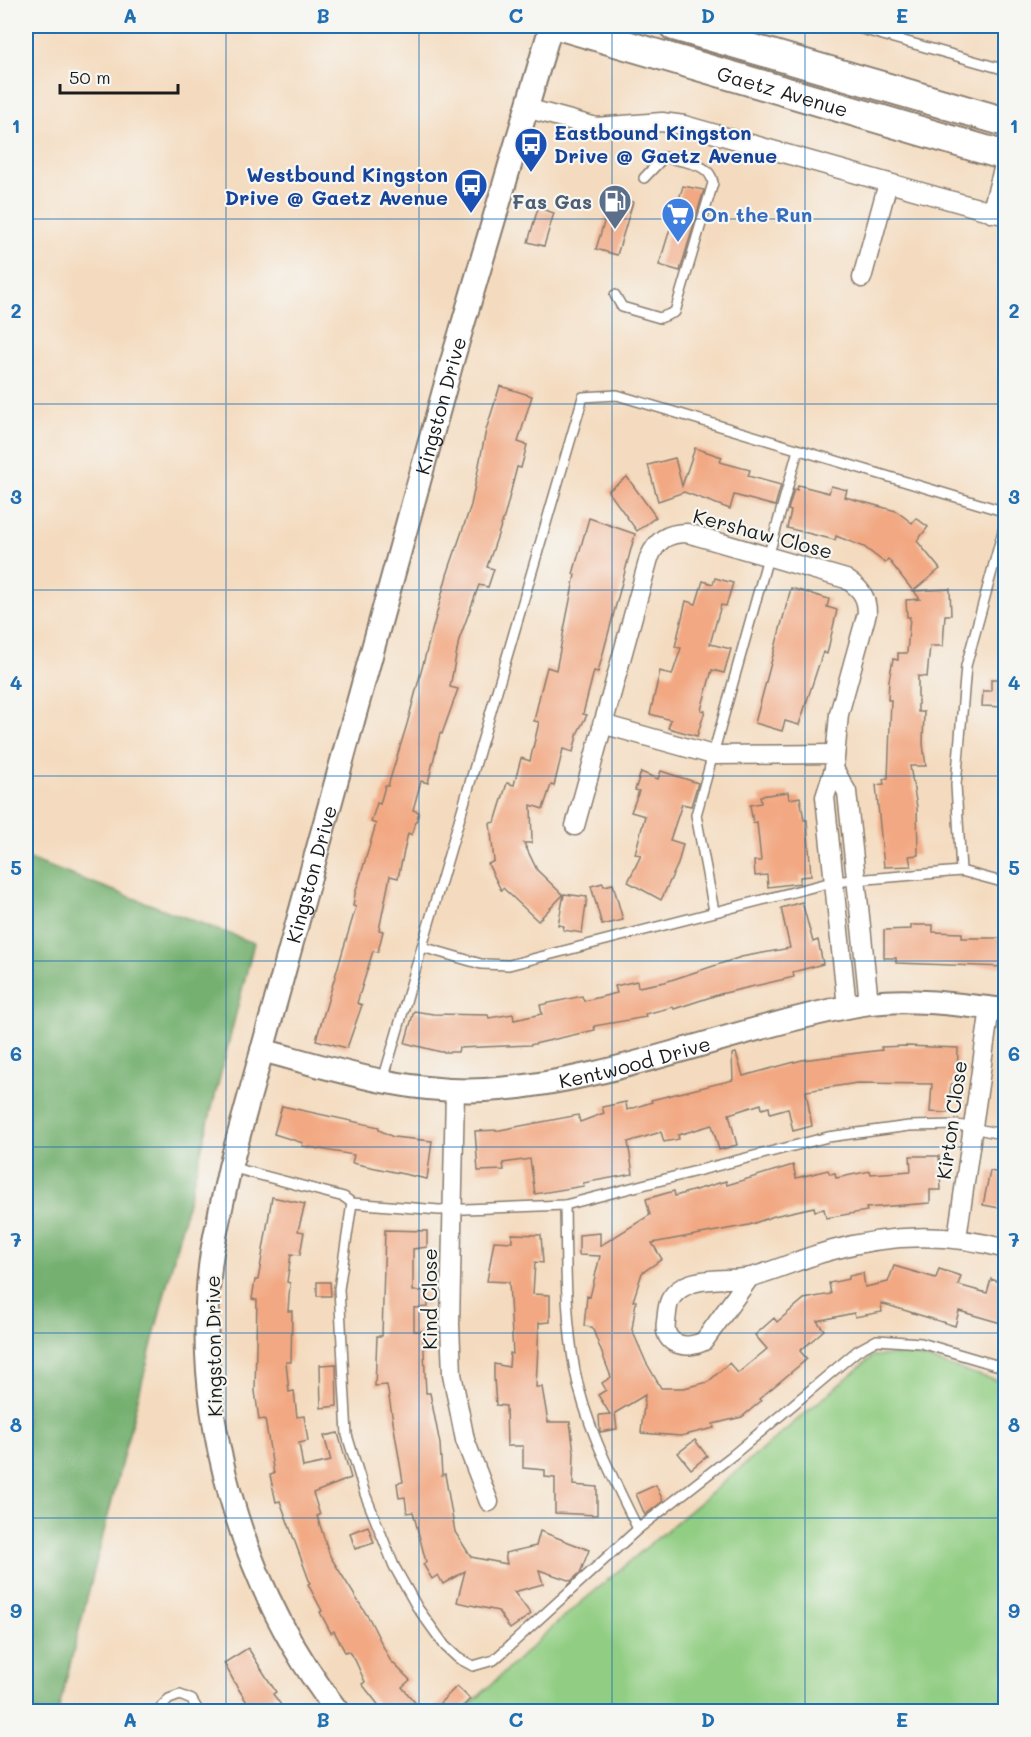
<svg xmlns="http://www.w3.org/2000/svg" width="1031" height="1737" font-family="Mali,sans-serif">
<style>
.green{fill:#91cd82;stroke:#56744f;stroke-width:1.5}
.forest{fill:#74b070;stroke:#486646;stroke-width:1.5}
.building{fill:#f2a983}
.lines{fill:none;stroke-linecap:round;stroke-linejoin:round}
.service-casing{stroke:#887c6e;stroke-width:12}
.minor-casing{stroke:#887c6e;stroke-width:21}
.tertiary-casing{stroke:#887c6e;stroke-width:26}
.primary-casing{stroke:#887c6e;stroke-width:32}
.service{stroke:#fff;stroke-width:9}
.minor{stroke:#fff;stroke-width:18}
.tertiary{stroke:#fff;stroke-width:22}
.primary{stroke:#fff;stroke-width:28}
.grid{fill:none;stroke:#1f6fb2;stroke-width:1.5;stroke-opacity:0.55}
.labels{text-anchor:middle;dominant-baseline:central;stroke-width:4.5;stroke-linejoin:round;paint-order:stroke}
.street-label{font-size:20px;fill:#1c1c1c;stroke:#f6f6f2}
.transit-label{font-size:20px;font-weight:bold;fill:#164399;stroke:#f6f6f2;text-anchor:start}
.service-label{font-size:20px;font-weight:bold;fill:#4e5e75;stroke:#f6f6f2;text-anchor:end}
.shop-label{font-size:20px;font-weight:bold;fill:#366cbe;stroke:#f6f6f2;text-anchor:start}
.neatline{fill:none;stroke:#1f6fb2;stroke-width:2}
.grid-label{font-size:20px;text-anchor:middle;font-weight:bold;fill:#1f6fb2}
</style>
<rect width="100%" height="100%" fill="#f6f6f2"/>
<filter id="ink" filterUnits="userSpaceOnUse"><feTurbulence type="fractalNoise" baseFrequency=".0167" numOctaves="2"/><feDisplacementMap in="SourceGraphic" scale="12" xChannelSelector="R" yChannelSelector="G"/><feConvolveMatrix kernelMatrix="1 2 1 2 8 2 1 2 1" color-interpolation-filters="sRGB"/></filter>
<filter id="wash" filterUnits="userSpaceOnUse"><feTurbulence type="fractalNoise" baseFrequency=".008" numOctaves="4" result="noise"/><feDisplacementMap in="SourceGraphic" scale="24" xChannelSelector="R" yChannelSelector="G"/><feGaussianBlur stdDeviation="1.35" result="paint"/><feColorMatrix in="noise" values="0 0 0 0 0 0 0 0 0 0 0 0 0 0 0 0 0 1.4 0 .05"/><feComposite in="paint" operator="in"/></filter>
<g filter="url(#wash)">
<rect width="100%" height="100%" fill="#f4dbbf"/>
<polygon class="green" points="910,1354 1005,1383 1005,1711 463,1711 559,1621 873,1356"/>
<polygon class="forest" points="26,858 254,943 58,1712 26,1711"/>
<g id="blocks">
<g class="building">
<polygon points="683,186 704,190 680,271 659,265"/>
<polygon points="612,196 633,202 617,255 596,249"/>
<polygon points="538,208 554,213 544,246 528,242"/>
<polygon points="500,386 532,396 518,442 527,445 521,468 517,467 505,514 487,567 494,569 488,587 479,585 459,640 450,687 458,689 442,734 440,733 428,783 421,781 413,810 419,812 412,835 408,833 398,878 390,876 379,930 383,931 378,952 373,951 357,1003 362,1005 347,1048 316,1040 356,907 353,906 355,894 376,824 371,822 377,803 380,804 385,786 388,786 407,724 447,575 471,505 486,430"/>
<polygon points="695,448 722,457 720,462 750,470 748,476 781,485 775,506 734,495 730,509 684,492 658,501 648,465 675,458 682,486"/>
<polygon points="627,477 656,517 637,531 608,491"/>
<polygon points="798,485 829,493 831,486 847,490 845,497 896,511 912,523 916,518 928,527 917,541 940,569 913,591 888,559 885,563 864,547 836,536 835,540 787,528 791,511 788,510 794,489 797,490"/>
<polygon points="589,518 635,534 598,672 594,671 583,714 587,715 578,732 573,752 563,749 554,786 551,785 543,809 531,805 532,843 524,843 537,870 563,895 538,921 503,888 501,890 488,864 494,861 490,823 495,822 507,783 514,785 521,758 530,761 539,722 534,721 541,690 547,667 556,670 575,575 573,574"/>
<polygon points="715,578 733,583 726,606 721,605 710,644 731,649 724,673 712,670 701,710 705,711 697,736 668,728 671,720 650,714 660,671 672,675 681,648 675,647 686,601 696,604 703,581 713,584"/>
<polygon points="791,588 829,599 827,607 837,610 827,654 823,652 799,725 785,721 782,731 755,723"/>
<polygon points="950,589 951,615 945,615 943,646 930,646 927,677 918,676 918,712 924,712 923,744 926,766 910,766 917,807 918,855 909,856 911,866 884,867 876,785 884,784 883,779 888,778 891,700 888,700 889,680 893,659 898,660 898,653 907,653 910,617 907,617 906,600 920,599 914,591"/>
<polygon points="991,679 1005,679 1005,707 982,706 983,691 991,691"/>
<polygon points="661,771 698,783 691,806 682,804 670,840 683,844 678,864 661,900 628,882 641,855 635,854 645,816 631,812 639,791 635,790 641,772 658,779"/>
<polygon points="788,792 789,799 800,797 804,820 807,820 811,876 800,877 800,883 768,887 767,875 755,876 754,861 761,861 757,822 753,823 750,805 761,803 760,796"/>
<polygon points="603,883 604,886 613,884 623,920 602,925 591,886"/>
<polygon points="564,894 587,897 582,933 563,930 564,926 558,925"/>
<polygon points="802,902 813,942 818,940 823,964 793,972 794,977 720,994 674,1009 673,1007 645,1014 646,1017 594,1026 595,1030 530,1045 459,1048 458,1052 441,1052 405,1043 414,1011 433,1014 488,1015 489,1018 513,1014 514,1020 542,1014 540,1005 582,996 584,1001 617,993 615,986 637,981 638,987 665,982 741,957 790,948 781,908"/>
<polygon points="911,925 933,925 933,932 962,933 962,938 1005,938 1005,967 896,963 896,958 884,958 884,930 911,929"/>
<polygon points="906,1046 958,1048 957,1084 951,1084 948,1113 930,1112 932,1084 857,1083 806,1091 812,1126 793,1131 788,1108 770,1113 769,1107 762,1109 761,1104 729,1114 737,1145 719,1150 712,1125 678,1135 679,1139 664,1142 661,1132 628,1142 633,1174 583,1183 584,1186 535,1194 530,1159 503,1163 504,1170 478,1171 475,1131 500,1130 578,1115 580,1122 604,1113 602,1107 626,1102 627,1110 652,1102 651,1100 733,1080 732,1054 736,1053 743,1076 802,1060 882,1050 881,1047"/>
<polygon points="282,1106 379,1127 379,1130 393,1137 432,1141 427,1179 352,1163 354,1155 302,1146 303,1143 274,1134"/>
<polygon points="910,1156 939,1156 941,1190 930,1190 930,1203 866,1208 867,1211 826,1218 824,1209 815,1211 814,1207 774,1216 749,1225 652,1243 662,1259 642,1273 633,1301 636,1301 632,1330 646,1362 661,1388 684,1388 708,1382 729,1363 738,1373 767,1349 755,1335 774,1318 777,1322 804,1299 831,1294 829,1283 849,1279 849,1276 863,1273 865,1287 888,1282 894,1266 936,1278 939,1269 961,1276 958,1285 987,1293 991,1279 1005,1284 1005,1308 1001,1323 959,1311 955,1326 881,1303 882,1312 855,1317 854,1313 817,1321 824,1330 800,1351 807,1359 759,1399 761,1401 742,1417 713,1424 714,1428 681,1436 641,1433 645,1395 615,1413 617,1429 600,1432 599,1415 610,1414 598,1395 606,1390 602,1383 611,1377 592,1327 584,1326 587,1296 590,1297 600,1256 579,1255 579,1235 600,1233 600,1246 650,1215 646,1199 674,1191 675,1196 726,1181 727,1185 793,1165 796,1178 828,1170 830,1174 835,1173 836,1178 870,1171 871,1174 911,1171"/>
<polygon points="990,1171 1005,1174 1005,1209 983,1205"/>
<polygon points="272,1197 305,1204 298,1231 304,1232 300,1255 291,1254 287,1282 290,1283 288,1311 292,1311 291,1362 286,1362 289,1392 294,1391 297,1417 304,1416 308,1441 299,1443 303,1467 331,1461 324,1436 338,1433 351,1478 313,1493 320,1515 317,1516 330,1556 370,1620 390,1660 410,1680 402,1687 423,1712 384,1712 362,1684 365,1682 355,1660 348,1651 345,1652 334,1631 331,1633 320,1612 322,1611 308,1584 310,1583 280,1501 276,1502 270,1475 274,1474 265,1419 259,1420 255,1391 257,1300 252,1299 255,1280 258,1280"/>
<polygon points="385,1230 427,1231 427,1247 413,1249 413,1291 427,1291 428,1307 414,1308 414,1331 423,1331 426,1393 430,1393 440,1444 442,1475 445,1474 455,1532 471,1557 507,1564 505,1553 536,1546 540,1531 589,1550 580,1573 571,1581 539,1570 543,1584 514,1592 531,1614 510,1629 498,1611 457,1602 465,1571 443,1584 438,1575 432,1579 423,1564 426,1562 413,1512 407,1513 405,1497 399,1498 397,1483 403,1482 387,1385 375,1386 377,1336 382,1336"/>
<polygon points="512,1234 541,1235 543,1263 535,1262 533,1294 550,1295 550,1322 539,1323 536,1387 542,1387 548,1422 570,1422 574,1452 573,1485 597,1487 597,1515 555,1513 555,1478 545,1477 545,1470 523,1468 523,1446 507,1446 506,1406 496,1405 494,1378 494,1364 509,1367 510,1353 513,1354 509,1282 487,1281 494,1241 512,1242"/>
<polygon points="317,1282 330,1282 331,1296 317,1296"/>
<polygon points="336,1364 337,1406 321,1408 320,1365"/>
<polygon points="695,1440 707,1456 691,1469 678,1453"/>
<polygon points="656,1485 663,1501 645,1515 636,1494"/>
<polygon points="368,1526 374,1543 355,1549 350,1533"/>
<polygon points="248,1648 276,1692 273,1694 286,1712 253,1712 236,1685 224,1663"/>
<polygon points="457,1686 470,1699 458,1712 431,1712"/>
</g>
</g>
</g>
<g filter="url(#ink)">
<use href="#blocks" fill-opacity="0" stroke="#887c6e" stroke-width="1.5"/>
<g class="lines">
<defs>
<g id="service">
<polyline points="851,26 1006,70"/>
<path d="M615,295L622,307L660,318L675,312L713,183C710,162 682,162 664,157L644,178"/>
<polyline points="961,871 956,785 966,666 1006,520"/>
<polyline points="714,911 696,815 798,450"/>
<polyline points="422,947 481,964 509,965 832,882 961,871 1006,883"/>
<polyline points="383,1080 583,397 617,395 1006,512"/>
<polyline points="230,1167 344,1197 352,1203 439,1210 565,1205 828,1137 909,1126 958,1125 1006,1135"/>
<polyline points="352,1203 339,1289 347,1435 365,1494 394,1566 417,1607 445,1646 458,1658 473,1666 494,1660 638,1529 733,1455 857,1351 877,1340 921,1343 1006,1368"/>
<path d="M565,1205C566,1261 565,1316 575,1371C586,1427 613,1478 638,1529"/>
<polyline points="156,1712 169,1699 180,1695 192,1700 199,1712"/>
</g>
<g id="minor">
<polyline points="526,108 596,127 662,122 684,125 1006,216"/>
<polyline points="991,213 1006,158"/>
<polyline points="862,278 888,183"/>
<polyline points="602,724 713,755 835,754"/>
<polyline points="834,769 847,792 869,1003"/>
<path d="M575,826L649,558C657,540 667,533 687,533L846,579C860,588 867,596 867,613L839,714L834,769L825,797L847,1007"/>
<polyline points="455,1091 450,1324 452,1374 465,1440 489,1502"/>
<polyline points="957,1238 990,1008"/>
<path d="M750,1277L704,1341C688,1350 662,1346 666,1322C667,1315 667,1306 670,1300C685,1273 726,1282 751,1277C777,1270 803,1258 829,1251C888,1234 947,1232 1006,1249"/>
</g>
<g id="tertiary">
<path id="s1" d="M262,1050C336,1070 408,1094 485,1090C579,1085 677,1050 768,1026C802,1017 835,1008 870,1003C915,998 961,1005 1006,1010"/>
<path id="s2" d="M338,1712C241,1587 189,1409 212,1252C217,1224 224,1195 230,1167L453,358L551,26"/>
</g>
<g id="primary">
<path id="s3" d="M561,26L1006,156"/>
<polyline points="674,26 1006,122"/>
</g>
</defs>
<use href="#service" class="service-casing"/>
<use href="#minor" class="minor-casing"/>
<use href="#tertiary" class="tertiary-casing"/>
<use href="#primary" class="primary-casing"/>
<use href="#service" class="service"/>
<use href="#minor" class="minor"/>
<use href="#tertiary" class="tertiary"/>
<use href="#primary" class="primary"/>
</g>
</g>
<path class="grid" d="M226,26V1712M419,26V1712M612,26V1712M805,26V1712M26,219H1006M26,404H1006M26,590H1006M26,776H1006M26,961H1006M26,1147H1006M26,1333H1006M26,1518H1006"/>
<defs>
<symbol id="bus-pin" viewBox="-11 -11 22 30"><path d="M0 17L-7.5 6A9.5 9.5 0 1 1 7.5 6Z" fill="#1a4fb4" stroke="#f6f6f2"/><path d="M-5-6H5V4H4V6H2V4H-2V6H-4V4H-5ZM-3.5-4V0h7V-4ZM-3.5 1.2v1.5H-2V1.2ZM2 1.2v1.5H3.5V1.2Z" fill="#fff"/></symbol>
<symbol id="fuel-pin" viewBox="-11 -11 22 30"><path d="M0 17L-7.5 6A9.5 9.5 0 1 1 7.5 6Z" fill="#5c6f8a" stroke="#f6f6f2"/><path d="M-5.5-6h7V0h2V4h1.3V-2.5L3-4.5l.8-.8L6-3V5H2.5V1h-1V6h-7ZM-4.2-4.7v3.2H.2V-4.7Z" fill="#fff"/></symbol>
<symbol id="supermarket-pin" viewBox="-11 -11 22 30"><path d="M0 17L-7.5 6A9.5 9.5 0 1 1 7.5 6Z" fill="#3f7fe0" stroke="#f6f6f2"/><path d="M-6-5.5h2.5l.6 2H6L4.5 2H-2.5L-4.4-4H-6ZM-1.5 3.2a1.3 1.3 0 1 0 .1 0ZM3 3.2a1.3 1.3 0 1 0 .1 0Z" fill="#fff"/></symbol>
</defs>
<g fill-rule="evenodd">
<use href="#bus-pin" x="512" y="125" width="38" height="52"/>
<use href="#bus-pin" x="452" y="166" width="38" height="52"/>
<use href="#fuel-pin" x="596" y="182" width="38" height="52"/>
<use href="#supermarket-pin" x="659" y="195" width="38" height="52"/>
</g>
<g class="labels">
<g class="street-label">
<text stroke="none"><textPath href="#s3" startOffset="231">Gaetz Avenue</textPath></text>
<text stroke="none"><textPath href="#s2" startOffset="1366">Kingston Drive</textPath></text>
<text transform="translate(763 533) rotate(15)">Kershaw Close</text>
<text stroke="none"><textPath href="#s2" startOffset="880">Kingston Drive</textPath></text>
<text stroke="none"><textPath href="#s1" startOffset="380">Kentwood Drive</textPath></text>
<text transform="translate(951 1120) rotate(-82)">Kirton Close</text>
<text transform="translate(429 1299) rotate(-90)">Kind Close</text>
<text transform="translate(213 1346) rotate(-91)">Kingston Drive</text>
</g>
<g class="transit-label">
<text x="554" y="132">Eastbound Kingston<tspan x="554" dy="23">Drive @ Gaetz Avenue</tspan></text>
<text x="448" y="174" text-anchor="end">Westbound Kingston<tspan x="448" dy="23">Drive @ Gaetz Avenue</tspan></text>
</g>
<g class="service-label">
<text x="592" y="201">Fas Gas</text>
</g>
<g class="shop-label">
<text x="701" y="214">On the Run</text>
</g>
</g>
<rect width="1031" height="1737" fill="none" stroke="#f6f6f2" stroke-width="66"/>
<path d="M60 84v9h118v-9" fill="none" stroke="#1c1c1c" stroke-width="3"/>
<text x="69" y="84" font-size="18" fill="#1c1c1c" stroke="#f6f6f2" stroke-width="4.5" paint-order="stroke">50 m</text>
<rect x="33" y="33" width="965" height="1671" class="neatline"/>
<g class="grid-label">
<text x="130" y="23">A</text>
<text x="323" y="23">B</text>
<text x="516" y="23">C</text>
<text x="708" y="23">D</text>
<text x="902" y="23">E</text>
<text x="16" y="133">1</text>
<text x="1014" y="133">1</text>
<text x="16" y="318">2</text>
<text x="1014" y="318">2</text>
<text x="16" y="504">3</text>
<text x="1014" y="504">3</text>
<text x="16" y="690">4</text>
<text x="1014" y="690">4</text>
<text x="16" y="875">5</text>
<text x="1014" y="875">5</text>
<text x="16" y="1061">6</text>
<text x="1014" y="1061">6</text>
<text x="16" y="1247">7</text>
<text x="1014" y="1247">7</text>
<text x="16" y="1432">8</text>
<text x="1014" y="1432">8</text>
<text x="16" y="1618">9</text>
<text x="1014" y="1618">9</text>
<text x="130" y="1727">A</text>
<text x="323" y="1727">B</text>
<text x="516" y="1727">C</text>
<text x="708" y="1727">D</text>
<text x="902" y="1727">E</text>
</g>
</svg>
